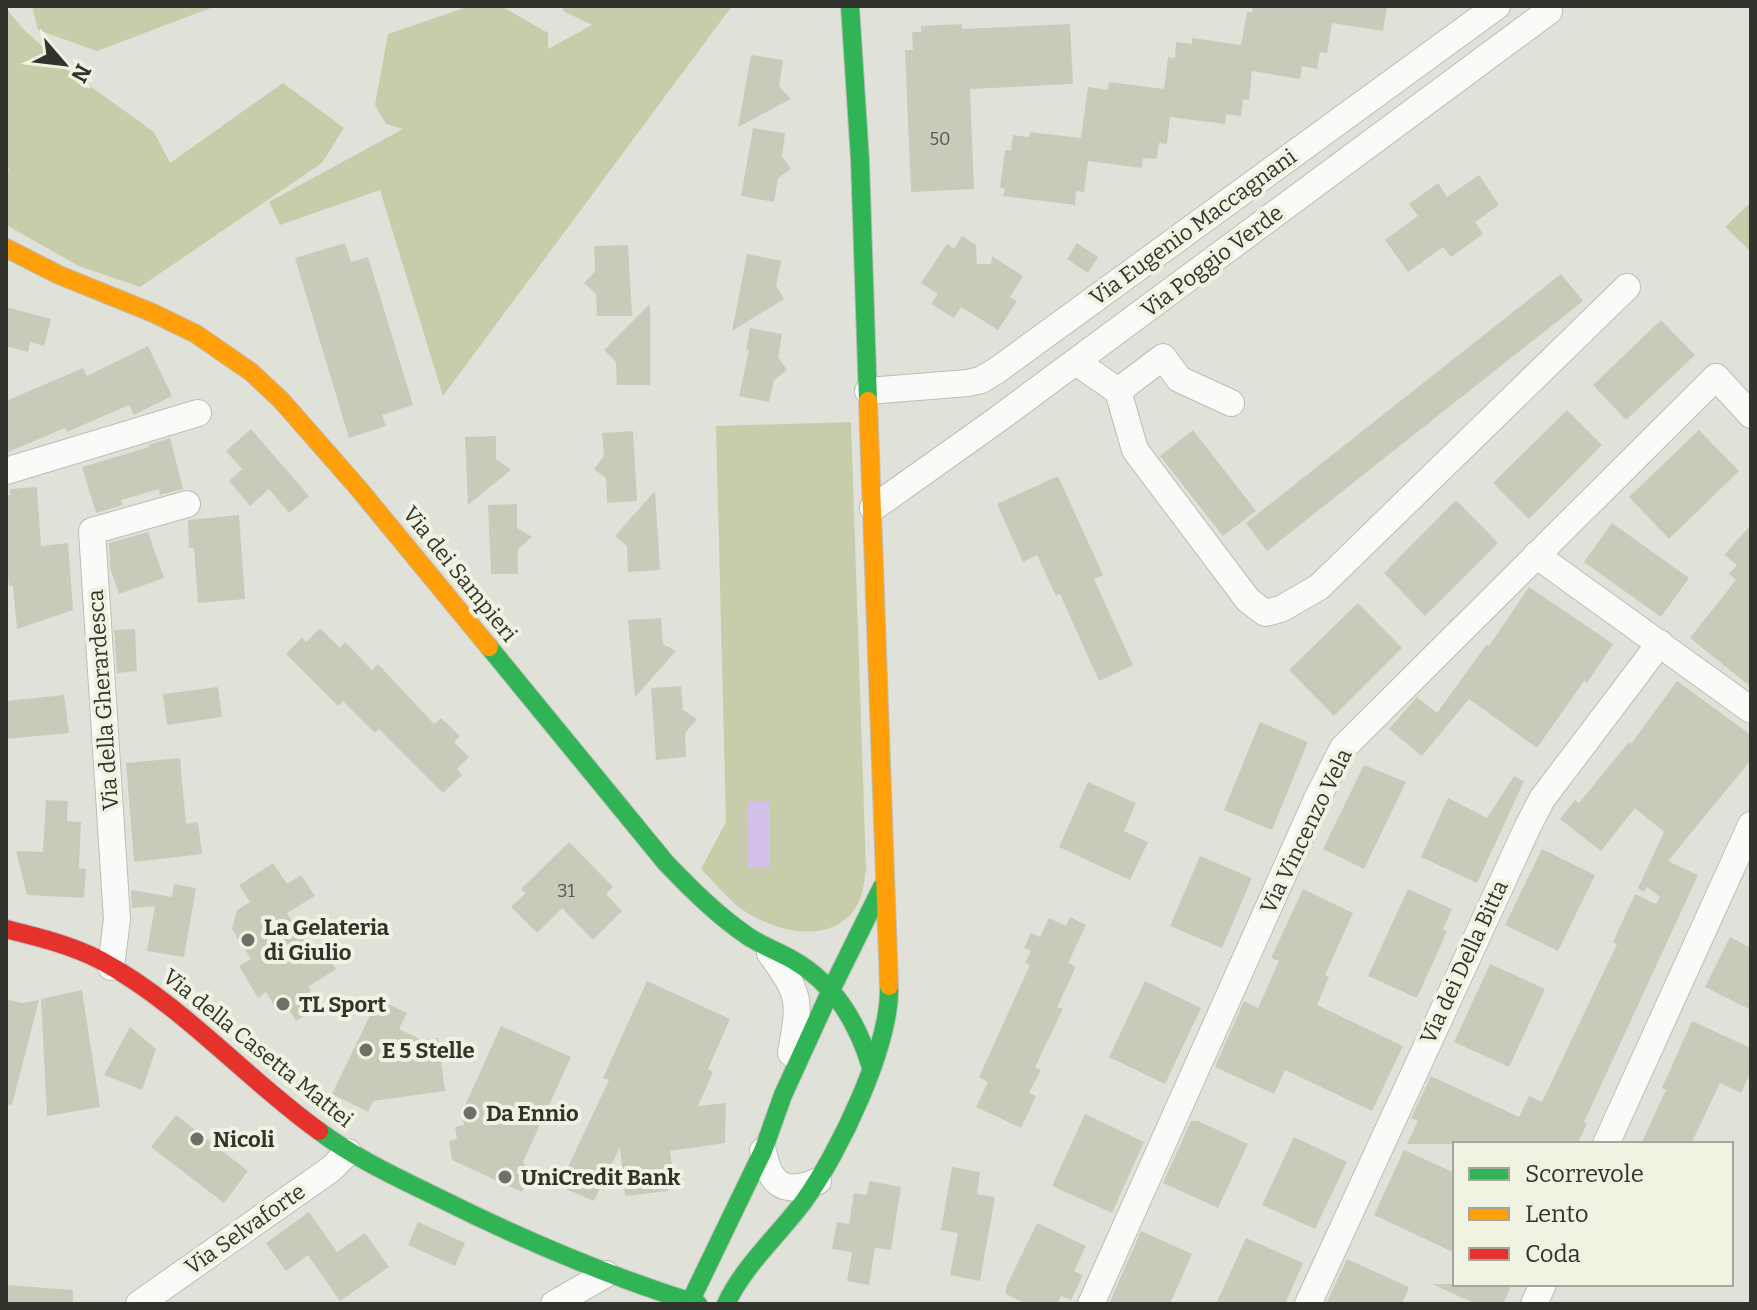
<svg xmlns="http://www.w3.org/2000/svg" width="1757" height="1310" font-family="Bitter,serif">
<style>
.green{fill:#c7ccab}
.water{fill:#d3c1ea}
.building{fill:#c8cbba}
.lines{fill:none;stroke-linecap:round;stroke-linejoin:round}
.street-casing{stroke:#bcbeb6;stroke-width:28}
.fast-casing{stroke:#bcbeb6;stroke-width:20}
.slow-casing{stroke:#bcbeb6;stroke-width:20}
.jam-casing{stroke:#bcbeb6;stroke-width:20}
.street{stroke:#fafbf9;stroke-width:26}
.fast{stroke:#30b455;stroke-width:18}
.slow{stroke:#ff9f0a;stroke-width:18}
.jam{stroke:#e5322d;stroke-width:18}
.poi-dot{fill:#6f7069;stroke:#f0f3e2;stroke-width:3}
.labels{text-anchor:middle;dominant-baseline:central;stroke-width:8;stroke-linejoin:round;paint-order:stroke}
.number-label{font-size:18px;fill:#585950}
.street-label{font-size:22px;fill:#32332c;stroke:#f0f3e2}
.poi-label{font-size:22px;font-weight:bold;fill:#32332c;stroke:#f0f3e2;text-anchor:start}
</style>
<rect width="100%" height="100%" fill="#e0e2d9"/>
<g class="green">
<polygon points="32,6 216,6 97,51 38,30"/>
<polygon points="470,6 501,6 548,33 548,49 592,25 563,11 564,6 732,6 443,396 380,190 280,225 269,202 403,129 386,124 375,105 388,34"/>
<polygon points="6,8 22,28 69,71 154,132 170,163 283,83 344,128 322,163 140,287 79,266 6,225 6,177 9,168 6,166"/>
<polygon points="1751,202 1751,252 1725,227"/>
<path d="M851,422L866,869C864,883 863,898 854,910C826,948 766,929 736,905C724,894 713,881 701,869L726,822L716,426Z"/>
</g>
<polygon class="water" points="769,801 770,867 748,868 747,802"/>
<g class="building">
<polygon points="1253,6 1387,6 1383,31 1332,23 1327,53 1320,52 1317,69 1302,66 1300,79 1252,71 1249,100 1243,99 1241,116 1226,114 1225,124 1170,117 1167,144 1159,143 1157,159 1143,158 1142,168 1088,161 1084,192 1076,191 1075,205 1003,196 1005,188 1000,188 1005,150 1011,150 1013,135 1029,137 1030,132 1081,138 1088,87 1108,90 1109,82 1164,89 1168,57 1175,58 1176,42 1192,44 1192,38 1241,45 1247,12 1252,12"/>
<polygon points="962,24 962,29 1070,24 1073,84 970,89 974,189 911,192 905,50 913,50 912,32 921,32 921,26"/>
<polygon points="751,55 783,60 779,86 791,99 738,127"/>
<polygon points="753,128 785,133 782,156 791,169 778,178 774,202 741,196"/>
<polygon points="1479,175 1499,205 1475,222 1483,234 1451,257 1443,247 1408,272 1385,240 1418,216 1409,204 1438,183 1447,197"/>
<polygon points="962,236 976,245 977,264 991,264 992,256 1023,276 1010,297 1017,301 998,330 961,307 954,318 931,304 938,294 921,283 947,244 954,249"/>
<polygon points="345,243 351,262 368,257 413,405 382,415 386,426 349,438 295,258"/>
<polygon points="1077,243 1098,257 1088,273 1067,259"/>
<polygon points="628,245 632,316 597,316 596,294 584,283 595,271 594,246"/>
<polygon points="747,254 781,261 776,286 784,299 732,331"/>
<polygon points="1561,274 1583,301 1267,551 1246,523"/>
<polygon points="650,304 650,385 617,385 616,362 604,350"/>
<polygon points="6,307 51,319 44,346 30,342 28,352 6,346"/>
<polygon points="1661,320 1695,355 1626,420 1593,385"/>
<polygon points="750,328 782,334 778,357 787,370 774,380 769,402 739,396 749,350 746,350"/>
<polygon points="148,346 172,396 134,415 129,405 67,432 65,428 6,453 6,401 83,368 87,376"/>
<polygon points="1567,410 1602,445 1529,519 1493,483"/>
<polygon points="251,429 309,496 289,513 269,489 250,506 229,481 242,469 226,451"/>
<polygon points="1193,430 1256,511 1223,536 1160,456"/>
<polygon points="1699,430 1739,471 1669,539 1629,497"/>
<polygon points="633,431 637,501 607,503 606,478 594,469 604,456 602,433"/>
<polygon points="496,436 496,459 511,470 468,505 465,437"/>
<polygon points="170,438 183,489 160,495 159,489 121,500 123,505 96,513 82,467 149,447 148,445"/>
<polygon points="1058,476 1103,575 1094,579 1133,665 1099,681 1060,594 1056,596 1037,555 1023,562 997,504"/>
<polygon points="37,487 41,546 68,543 73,610 17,629 13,586 9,586 6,553 6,495 10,495 10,489"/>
<polygon points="655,491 660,570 628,572 627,546 615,536"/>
<polygon points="1456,500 1498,543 1425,616 1384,573"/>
<polygon points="517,504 517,528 532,537 518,549 518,574 491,574 488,505"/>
<polygon points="239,515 245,599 198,603 194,548 189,548 188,520"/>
<polygon points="1612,523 1689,578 1661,617 1584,562"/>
<polygon points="1751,525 1751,687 1690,638 1736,580 1729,574 1737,565 1724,555"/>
<polygon points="148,532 164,578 119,594 110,568 109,543"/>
<polygon points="1529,587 1613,644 1587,683 1584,681 1537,748 1469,699 1422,756 1389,729 1417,697 1437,713 1487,644 1489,646"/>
<polygon points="1358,603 1402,648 1334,716 1289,670"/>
<polygon points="661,618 663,644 676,651 635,697 628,620"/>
<polygon points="320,628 340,648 345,642 372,670 378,664 434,724 441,718 460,736 454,742 469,757 457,769 462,775 443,793 379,729 375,733 343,701 338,706 286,654 302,637 306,642"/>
<polygon points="135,629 137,671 117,673 114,630"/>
<polygon points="1677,681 1751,735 1751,760 1668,861 1698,875 1584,1122 1587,1124 1577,1144 1407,1144 1418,1121 1411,1118 1431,1076 1519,1117 1529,1096 1542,1102 1617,944 1613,942 1635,894 1656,904 1660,897 1647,887 1644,892 1638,888 1664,832 1635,808 1601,851 1560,819 1575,800 1579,803 1629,742 1631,744"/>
<polygon points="681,686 683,710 697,719 685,733 686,757 656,760 651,688"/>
<polygon points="218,687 222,717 167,725 163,694"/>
<polygon points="64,695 69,733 6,739 6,701"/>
<polygon points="1260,722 1308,742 1272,830 1224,810"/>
<polygon points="180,758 186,824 198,822 202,854 134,862 126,763"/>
<polygon points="1364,765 1406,782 1364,869 1323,849"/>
<polygon points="1514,776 1524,781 1477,883 1421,857 1448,798 1487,818"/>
<polygon points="1088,782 1136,803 1124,831 1148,842 1130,880 1059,847"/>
<polygon points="46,800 68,801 67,821 81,822 79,864 79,868 86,869 84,898 27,895 16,851 43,852"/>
<polygon points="569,842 613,887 606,894 622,911 593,940 562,908 537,933 511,907 526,893 521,889"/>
<polygon points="1542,849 1595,875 1558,951 1505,925"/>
<polygon points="1200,856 1252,878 1222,948 1170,926"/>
<polygon points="273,863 287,884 301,875 315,896 287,913 311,952 321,946 336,969 308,987 311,991 301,997 311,1012 296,1021 287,1006 278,1012 266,992 258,998 239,966 251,959 232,929 237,910 250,902 239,885"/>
<polygon points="174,884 196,888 184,957 147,951 155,906 132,908 131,890 172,897"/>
<polygon points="1303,889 1353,913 1325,975 1329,977 1317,1005 1403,1046 1372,1111 1285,1070 1274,1094 1215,1067 1244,1001 1258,1008 1279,961 1271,958"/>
<polygon points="1408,889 1452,909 1443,929 1447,931 1417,998 1368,976"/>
<polygon points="1070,917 1086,925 1068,963 1076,967 1057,1007 1063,1009 1035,1067 1041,1070 1029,1093 1036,1096 1021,1128 976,1107 988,1082 979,1077 1030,965 1025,963 1031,951 1024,948 1031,933 1040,937 1049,918 1066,926"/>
<polygon points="1730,937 1751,948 1751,1010 1705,987"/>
<polygon points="1490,964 1545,989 1509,1067 1454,1042"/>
<polygon points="647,981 730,1019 708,1069 713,1072 698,1106 726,1103 725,1143 670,1151 673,1174 666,1175 668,1191 625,1196 620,1147 594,1201 559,1186 609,1080 603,1078"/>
<polygon points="1145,981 1201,1008 1165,1084 1109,1057"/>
<polygon points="82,990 100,1107 47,1116 41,999"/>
<polygon points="6,999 22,1003 39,1000 12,1105 6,1104"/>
<polygon points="378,999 407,1013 399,1029 422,1040 438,1038 445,1091 373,1101 368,1112 332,1094"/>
<polygon points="1692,1021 1751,1048 1751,1072 1741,1093 1720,1083 1691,1144 1641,1144 1666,1090 1662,1088"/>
<polygon points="501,1026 571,1057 523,1162 530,1173 522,1192 452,1160 449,1141 457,1139 455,1127 464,1125 462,1112"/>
<polygon points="130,1027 156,1049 142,1090 104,1075"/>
<polygon points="1085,1114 1144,1142 1112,1213 1052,1186"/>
<polygon points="176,1115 248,1171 224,1203 151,1147"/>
<polygon points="1191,1121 1198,1121 1248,1144 1218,1208 1163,1183"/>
<polygon points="1294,1137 1347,1162 1315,1229 1262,1205"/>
<polygon points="1404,1150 1455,1173 1455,1253 1374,1215"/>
<polygon points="952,1167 980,1172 977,1194 995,1197 980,1281 950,1275 958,1233 941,1230"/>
<polygon points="869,1181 901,1187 891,1250 875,1248 869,1285 847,1281 852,1252 832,1249 837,1222 849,1224 854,1193 867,1195"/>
<polygon points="309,1212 337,1252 365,1233 389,1267 340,1301 308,1255 286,1271 266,1243"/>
<polygon points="418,1222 465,1243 455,1266 408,1245"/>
<polygon points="1037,1223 1086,1246 1074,1271 1083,1275 1071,1300 1061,1296 1057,1304 1027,1304 1006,1294 1006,1287"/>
<polygon points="1141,1231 1192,1254 1170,1304 1109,1304"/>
<polygon points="1246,1238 1303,1263 1285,1304 1216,1304"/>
<polygon points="1347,1259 1409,1287 1402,1304 1326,1304"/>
<polygon points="1432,1284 1512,1284 1503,1304 1476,1304"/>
<polygon points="6,1285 73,1290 73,1304 6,1304"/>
</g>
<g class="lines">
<defs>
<g id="street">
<polyline points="1076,362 1118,391"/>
<polyline points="868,391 968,383 981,380 996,371 1497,6"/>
<polyline points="1231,403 1179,379 1163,357 1118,391 1135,450 1248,600 1265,613 1281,609 1319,587 1627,287"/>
<polyline points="6,471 198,413"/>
<polyline points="873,508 994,422 1549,11"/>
<polyline points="1536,555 1751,710"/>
<path d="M770,953C802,996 800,1002 791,1053"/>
<polyline points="111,967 117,919 92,531 187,504"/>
<polyline points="1606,1144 1751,825"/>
<path d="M763,1151C770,1185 785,1196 818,1181"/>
<polyline points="139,1304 331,1169 348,1152"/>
<polyline points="554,1304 606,1274"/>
<polyline points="1091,1304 1317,799 1343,748 1716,377 1751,415"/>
<polyline points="1308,1304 1528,826 1542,799 1660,643"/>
<polyline points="1534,1304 1543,1284"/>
</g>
<g id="fast">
<polyline points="850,6 860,160 868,401"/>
<path d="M489,647L666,863C692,890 718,916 749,937C763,946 779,952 793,960C835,984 857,1022 871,1067"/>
<path d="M319,1131C355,1158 396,1177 437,1197C521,1239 607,1276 698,1304"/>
<polyline points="690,1302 763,1151 783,1095 831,990 882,887"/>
<path d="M726,1304C745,1264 778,1236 804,1201C839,1153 891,1045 889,986"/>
</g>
<g id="slow">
<polyline points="6,248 59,275 153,313 196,334 251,372 281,400 359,489 489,647"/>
<polyline points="868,401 889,986"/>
</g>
<path id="jam" d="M6,929C38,937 71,945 100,960C182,1004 244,1077 319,1131"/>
</defs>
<use href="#street" class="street-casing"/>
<use href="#fast" class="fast-casing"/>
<use href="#slow" class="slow-casing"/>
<use href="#jam" class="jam-casing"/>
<use href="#street" class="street"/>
<use href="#fast" class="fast"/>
<use href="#slow" class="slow"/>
<use href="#jam" class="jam"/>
</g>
<g class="poi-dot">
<circle cx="248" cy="940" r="8"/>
<circle cx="283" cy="1004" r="8"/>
<circle cx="366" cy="1050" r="8"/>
<circle cx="470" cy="1113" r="8"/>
<circle cx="197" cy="1139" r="8"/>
<circle cx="505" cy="1177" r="8"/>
</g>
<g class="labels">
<g class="number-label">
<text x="940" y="139">50</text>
<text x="566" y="891">31</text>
</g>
<g class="street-label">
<text transform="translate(1193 227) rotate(-36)">Via Eugenio Maccagnani</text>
<text transform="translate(1212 261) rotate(-37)">Via Poggio Verde</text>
<text transform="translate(460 574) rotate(51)">Via dei Sampieri</text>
<text transform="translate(103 700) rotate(-94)">Via della Gherardesca</text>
<text transform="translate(1306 831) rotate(-64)">Via Vincenzo Vela</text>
<text transform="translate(1464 962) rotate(-65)">Via dei Della Bitta</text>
<text transform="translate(258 1048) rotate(39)">Via della Casetta Mattei</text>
<text transform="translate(245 1229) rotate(-35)">Via Selvaforte</text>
</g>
<g class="poi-label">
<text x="264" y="927">La Gelateria<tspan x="264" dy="25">di Giulio</tspan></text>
<text x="299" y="1004">TL Sport</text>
<text x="382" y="1050">E 5 Stelle</text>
<text x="486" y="1113">Da Ennio</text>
<text x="213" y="1139">Nicoli</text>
<text x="521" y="1177">UniCredit Bank</text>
</g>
</g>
<rect width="1757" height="1310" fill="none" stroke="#32332c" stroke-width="16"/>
<rect x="1453" y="1142" width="280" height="144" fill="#f0f3e2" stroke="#a4a699" stroke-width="2"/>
<rect x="1469" y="1168" width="40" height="12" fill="#30b455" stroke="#a4a699" stroke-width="2"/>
<text x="1525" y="1182" font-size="24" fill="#32332c">Scorrevole</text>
<rect x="1469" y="1208" width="40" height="12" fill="#ff9f0a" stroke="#a4a699" stroke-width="2"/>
<text x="1525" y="1222" font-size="24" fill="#32332c">Lento</text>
<rect x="1469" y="1248" width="40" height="12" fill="#e5322d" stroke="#a4a699" stroke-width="2"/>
<text x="1525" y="1262" font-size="24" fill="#32332c">Coda</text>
<g transform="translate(64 64) rotate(118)" stroke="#f0f3e2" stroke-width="6" paint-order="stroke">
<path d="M0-6L14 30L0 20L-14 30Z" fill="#32332c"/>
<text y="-12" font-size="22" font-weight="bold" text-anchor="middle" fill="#32332c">N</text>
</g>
</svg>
